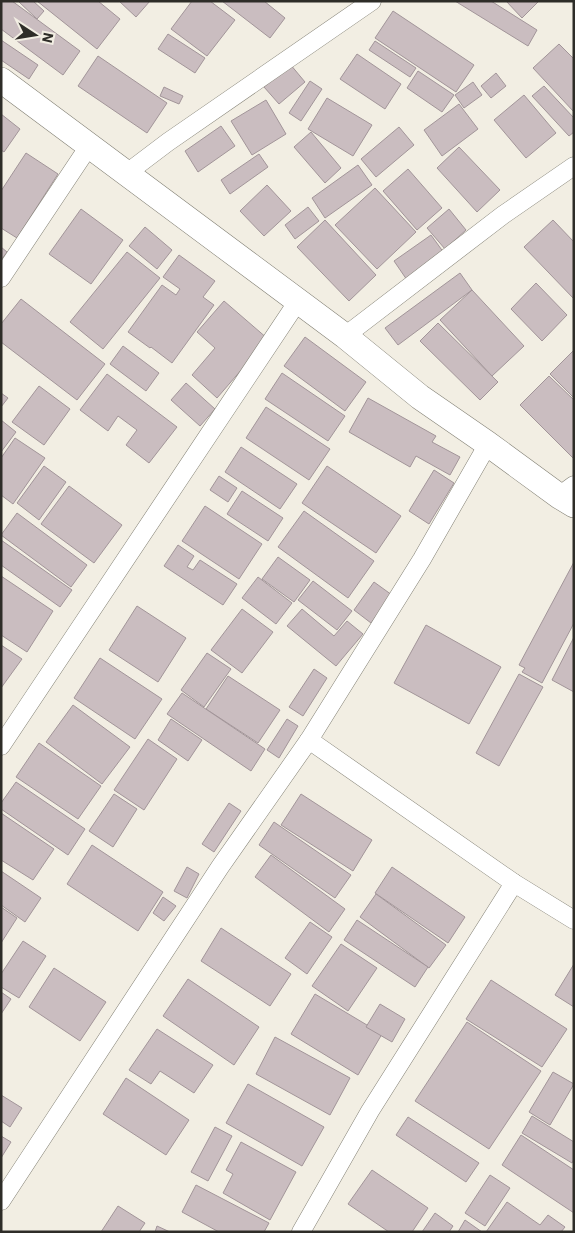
<svg xmlns="http://www.w3.org/2000/svg" width="575" height="1233" font-family="'IBM Plex Sans',sans-serif">
<style>
.building{fill:#cabdc0;stroke:#a29599}
.lines{fill:none;stroke-linecap:round;stroke-linejoin:round}
.street-casing{stroke:#838075;stroke-width:19}
.secondary-casing{stroke:#838075;stroke-width:26}
.street{stroke:#fff;stroke-width:18}
.secondary{stroke:#fff;stroke-width:25}
</style>
<rect width="100%" height="100%" fill="#f2eee3"/>
<g class="building">
<polygon points="1,1 12,1 80,51 63,75 1,29"/>
<polygon points="18,1 33,1 44,11 37,19"/>
<polygon points="37,1 98,1 120,19 97,49"/>
<polygon points="119,1 150,1 136,17"/>
<polygon points="192,1 210,1 235,20 207,56 171,29"/>
<polygon points="222,1 264,1 285,18 270,38"/>
<polygon points="455,1 491,1 537,30 528,46"/>
<polygon points="506,1 539,1 522,18"/>
<polygon points="393,11 474,65 456,92 375,38"/>
<polygon points="168,34 205,58 195,73 158,49"/>
<polygon points="1,40 38,65 29,79 1,60"/>
<polygon points="375,41 416,68 410,77 369,50"/>
<polygon points="559,44 574,59 574,112 533,68"/>
<polygon points="357,54 401,84 385,109 340,79"/>
<polygon points="98,56 167,103 147,133 78,86"/>
<polygon points="290,64 305,82 279,104 264,87"/>
<polygon points="418,71 454,95 442,112 407,88"/>
<polygon points="496,73 506,86 491,98 481,86"/>
<polygon points="310,81 322,89 301,121 289,113"/>
<polygon points="473,82 482,95 464,108 455,95"/>
<polygon points="544,86 574,118 574,132 569,136 532,96"/>
<polygon points="164,87 183,96 179,104 160,96"/>
<polygon points="524,95 556,133 526,158 494,120"/>
<polygon points="327,98 372,125 353,156 308,129"/>
<polygon points="266,100 286,134 252,155 231,121"/>
<polygon points="459,104 478,129 442,156 424,130"/>
<polygon points="1,114 20,129 4,152 1,150"/>
<polygon points="221,126 235,146 198,172 185,151"/>
<polygon points="399,127 414,145 376,177 361,159"/>
<polygon points="311,132 341,168 325,183 294,147"/>
<polygon points="459,147 500,190 477,212 437,168"/>
<polygon points="26,153 58,174 17,238 1,228 1,191"/>
<polygon points="259,154 268,167 230,194 221,180"/>
<polygon points="358,165 372,185 325,218 312,198"/>
<polygon points="408,169 442,208 417,230 383,191"/>
<polygon points="267,185 291,211 264,236 240,211"/>
<polygon points="375,188 416,232 377,269 335,225"/>
<polygon points="308,207 319,221 295,239 285,225"/>
<polygon points="81,209 123,240 91,284 49,254"/>
<polygon points="449,209 466,230 445,249 427,228"/>
<polygon points="325,220 376,275 349,301 297,247"/>
<polygon points="553,220 574,242 574,299 524,247"/>
<polygon points="145,227 172,250 157,269 129,246"/>
<polygon points="431,235 444,253 407,280 394,261"/>
<polygon points="1,247 7,252 1,260"/>
<polygon points="127,252 160,278 103,349 70,322"/>
<polygon points="179,255 215,281 203,297 214,305 172,363 151,347 150,348 128,332 162,285 176,295 180,289 163,277"/>
<polygon points="460,273 472,290 398,345 385,328"/>
<polygon points="536,283 567,315 542,341 511,309"/>
<polygon points="472,290 524,346 492,376 440,320"/>
<polygon points="21,299 105,364 77,400 1,342 1,324"/>
<polygon points="224,301 268,339 217,398 192,375 215,348 197,332"/>
<polygon points="438,323 498,382 480,400 420,341"/>
<polygon points="305,337 366,382 345,411 284,366"/>
<polygon points="123,346 159,373 146,391 110,364"/>
<polygon points="574,350 574,398 550,374"/>
<polygon points="282,373 345,416 328,441 265,399"/>
<polygon points="107,374 177,427 149,463 126,445 137,430 118,416 108,431 80,410"/>
<polygon points="549,376 574,400 574,459 520,405"/>
<polygon points="186,383 215,409 200,426 171,400"/>
<polygon points="39,386 70,409 44,445 12,422"/>
<polygon points="1,393 8,398 1,407"/>
<polygon points="368,398 436,436 432,442 460,457 450,475 416,456 410,467 349,432"/>
<polygon points="266,407 330,449 309,480 246,438"/>
<polygon points="1,420 16,432 1,452"/>
<polygon points="15,438 45,458 13,504 1,495 1,458"/>
<polygon points="241,447 297,484 280,509 225,472"/>
<polygon points="44,466 66,482 39,520 17,503"/>
<polygon points="327,466 401,516 376,553 302,503"/>
<polygon points="434,470 454,483 429,524 409,511"/>
<polygon points="219,476 237,488 228,502 210,490"/>
<polygon points="69,486 122,525 94,563 41,524"/>
<polygon points="242,491 283,518 268,541 227,514"/>
<polygon points="205,506 262,544 239,579 182,541"/>
<polygon points="304,511 374,561 348,598 278,547"/>
<polygon points="17,513 87,565 71,587 1,535"/>
<polygon points="1,540 72,590 60,607 1,565"/>
<polygon points="178,545 194,556 187,567 193,570 200,560 237,584 223,605 164,566"/>
<polygon points="278,557 310,580 294,602 262,579"/>
<polygon points="574,562 574,623 542,683 522,672 525,668 519,665"/>
<polygon points="1,576 53,611 27,652 1,635"/>
<polygon points="258,577 292,603 276,624 242,598"/>
<polygon points="313,581 352,611 337,630 298,600"/>
<polygon points="374,582 392,595 371,623 354,610"/>
<polygon points="137,606 186,638 158,682 109,650"/>
<polygon points="242,609 273,632 242,673 211,650"/>
<polygon points="302,609 334,636 347,621 363,634 336,666 287,626"/>
<polygon points="426,625 501,667 469,724 394,683"/>
<polygon points="574,637 574,692 552,680"/>
<polygon points="1,645 22,659 1,688"/>
<polygon points="207,653 231,669 204,707 181,690"/>
<polygon points="100,658 162,699 135,739 74,698"/>
<polygon points="314,669 327,678 303,716 289,707"/>
<polygon points="519,674 543,687 499,766 476,753"/>
<polygon points="228,676 280,710 258,743 206,709"/>
<polygon points="182,693 265,749 251,771 167,714"/>
<polygon points="73,705 130,747 102,784 46,742"/>
<polygon points="171,719 202,740 188,761 158,740"/>
<polygon points="287,719 298,726 279,758 267,750"/>
<polygon points="148,739 177,759 144,810 114,790"/>
<polygon points="39,743 101,786 78,819 16,777"/>
<polygon points="16,782 85,829 68,855 1,809 1,803"/>
<polygon points="114,794 137,809 113,847 89,831"/>
<polygon points="301,794 372,840 353,871 281,825"/>
<polygon points="229,803 241,811 214,852 202,844"/>
<polygon points="1,813 54,849 33,880 1,860"/>
<polygon points="274,822 351,875 335,898 259,845"/>
<polygon points="92,845 163,892 138,931 67,884"/>
<polygon points="271,855 345,909 329,932 255,877"/>
<polygon points="187,867 199,874 187,898 174,891"/>
<polygon points="392,867 465,917 448,943 375,893"/>
<polygon points="1,871 41,898 25,922 1,905"/>
<polygon points="376,894 446,945 429,968 360,917"/>
<polygon points="163,897 176,906 164,921 153,913"/>
<polygon points="1,907 17,918 1,943"/>
<polygon points="357,920 428,967 415,987 344,940"/>
<polygon points="310,922 332,937 307,974 285,958"/>
<polygon points="221,928 291,974 270,1006 201,961"/>
<polygon points="23,941 46,956 19,998 1,987 1,974"/>
<polygon points="341,944 377,968 348,1011 312,986"/>
<polygon points="574,964 574,1007 555,995"/>
<polygon points="54,968 106,1002 80,1041 29,1007"/>
<polygon points="188,979 259,1027 234,1065 163,1016"/>
<polygon points="491,980 567,1029 542,1067 466,1019"/>
<polygon points="1,992 11,999 1,1014"/>
<polygon points="315,994 382,1034 358,1075 291,1034"/>
<polygon points="380,1004 405,1019 392,1042 366,1027"/>
<polygon points="467,1022 541,1071 489,1149 415,1101"/>
<polygon points="157,1029 213,1065 194,1093 160,1071 151,1084 129,1070"/>
<polygon points="275,1037 350,1078 330,1115 256,1074"/>
<polygon points="553,1072 574,1084 550,1125 529,1112"/>
<polygon points="126,1078 189,1120 166,1155 103,1114"/>
<polygon points="248,1084 324,1127 302,1166 226,1123"/>
<polygon points="1,1095 22,1108 10,1127 1,1121"/>
<polygon points="532,1116 574,1142 574,1159 572,1163 522,1133"/>
<polygon points="408,1117 479,1163 466,1182 396,1135"/>
<polygon points="215,1127 232,1136 208,1181 191,1172"/>
<polygon points="521,1135 574,1170 574,1213 502,1165"/>
<polygon points="1,1136 11,1142 1,1158"/>
<polygon points="241,1142 296,1172 270,1220 223,1193 233,1174 226,1170"/>
<polygon points="372,1170 428,1208 412,1232 389,1232 348,1204"/>
<polygon points="490,1175 510,1188 485,1226 465,1213"/>
<polygon points="196,1185 269,1223 264,1232 219,1232 182,1212"/>
<polygon points="507,1202 540,1225 548,1215 565,1227 561,1232 486,1232"/>
<polygon points="118,1206 145,1223 139,1232 101,1232"/>
<polygon points="435,1213 453,1226 449,1232 422,1232"/>
<polygon points="465,1220 482,1232 458,1232"/>
<polygon points="157,1226 170,1232 155,1232"/>
</g>
<g class="lines">
<defs>
<g id="street">
<polyline points="127,173 168,142 372,1"/>
<polyline points="1,278 89,146"/>
<polyline points="345,336 503,215 574,166"/>
<polyline points="559,496 574,485"/>
<polyline points="309,740 514,883 574,920"/>
<polyline points="1,746 298,301"/>
<polyline points="1,1201 220,867 309,740 422,559 488,444"/>
<polyline points="301,1232 370,1111 514,883"/>
</g>
<polyline id="secondary" points="1,80 345,336 420,397 488,444 559,496 574,505"/>
</defs>
<use href="#street" class="street-casing"/>
<use href="#secondary" class="secondary-casing"/>
<use href="#street" class="street"/>
<use href="#secondary" class="secondary"/>
</g>
<rect width="575" height="1233" fill="none" stroke="#2e2d28" stroke-width="5"/>
<g transform="translate(35 35) rotate(102)" stroke="#f2eee3" stroke-width="4" paint-order="stroke">
<path d="M0-4L9 19L0 12L-9 19Z" fill="#2e2d28"/>
<text y="-8" font-size="14" font-weight="bold" text-anchor="middle" fill="#2e2d28">N</text>
</g>
</svg>
